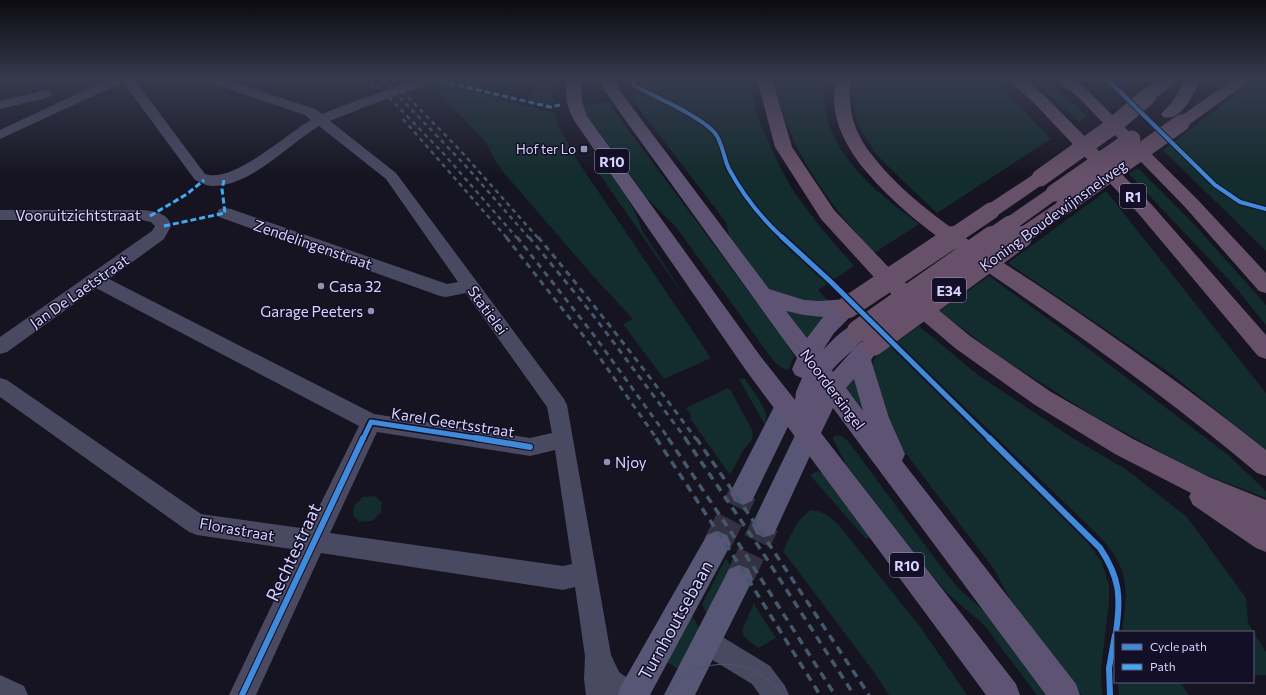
<svg xmlns="http://www.w3.org/2000/svg" width="1266" height="695" font-family="Commissioner,sans-serif">
<style>
.green{fill:#132c2d}
.lines{fill:none;stroke-linecap:round;stroke-linejoin:round}
.secondary-tunnel{stroke:#333142;stroke-width:28;stroke-dasharray:28 14;stroke-linecap:butt}
.minor{fill:#4a4962;fill-rule:evenodd}
.secondary{fill:#575674;fill-rule:evenodd}
.primary{fill:#5e5373;fill-rule:evenodd}
.motorway{fill:#67516a;fill-rule:evenodd}
.tram{stroke:#43596b;stroke-width:1}
.rail-far2{stroke:#43596b;stroke-width:2.5;stroke-dasharray:4.5 4;stroke-linecap:butt}
.rail-far1{stroke:#43596b;stroke-width:3;stroke-dasharray:6 5;stroke-linecap:butt}
.rail{stroke:#43596b;stroke-width:3.5;stroke-dasharray:8 6;stroke-linecap:butt}
.motorway-bridge-far1{stroke:#67516a;stroke-width:17}
.motorway-bridge{stroke:#67516a;stroke-width:22}
.quiet{stroke:#3fa9f5;stroke-width:3;stroke-dasharray:6 3;stroke-linecap:butt}
.cycleway-far2-casing{stroke:#130f26;stroke-width:6}
.cycleway-far1-casing{stroke:#130f26;stroke-width:8}
.cycleway-casing{stroke:#130f26;stroke-width:8}
.cycleway-far2{stroke:#408adc;stroke-width:4}
.cycleway-far1{stroke:#408adc;stroke-width:5}
.cycleway{stroke:#408adc;stroke-width:6}
.poi-dot{fill:#9591b1;stroke:#130f26;stroke-width:1.5}
.labels{text-anchor:middle;dominant-baseline:central;stroke-width:3;stroke-linejoin:round;paint-order:stroke}
.far-poi-label{font-size:13px;fill:#d9d4ff;stroke:#130f26;text-anchor:end}
.shield{fill:#130f26;stroke:#9e99be;stroke-width:1}
.shield-label{font-size:14px;font-weight:bold;fill:#d9d4ff}
.street-label{font-size:15px;fill:#d9d4ff;stroke:#130f26}
.poi-label{font-size:15px;fill:#d9d4ff;stroke:#130f26;text-anchor:start}
.near-street-label{font-size:18px;fill:#d9d4ff;stroke:#130f26}
</style>
<rect width="100%" height="100%" fill="#161421"/>
<g class="green">
<polygon points="545,79 553,79 552,88 553,103 550,105 526,99"/>
<polygon points="640,79 749,79 757,117 779,165 794,192 821,228 854,266 818,290 830,303 811,304 769,290 729,236 726,222 629,96 646,91 638,83"/>
<path d="M774,79H827C826,84 824,91 824,97C826,154 878,193 919,224L874,253C827,201 787,149 774,79Z"/>
<polygon points="855,79 994,79 1051,139 937,213 901,179 876,154 858,126 853,103 852,84"/>
<polygon points="1032,79 1045,79 1087,116 1078,122"/>
<polygon points="1256,79 1266,79 1266,251 1163,150"/>
<polygon points="442,83 555,113 558,126 577,160 711,358 664,379 623,324 633,319 594,277 504,173 495,161 491,152 484,140 437,91 425,90"/>
<polygon points="607,101 781,335 794,356 789,369 786,370 778,365 773,360 676,227 645,196 589,118 584,107"/>
<polygon points="597,168 606,169 613,175 635,211 642,230 689,303 598,172"/>
<polygon points="1138,168 1193,223 1266,305 1266,325 1233,284 1129,174"/>
<polygon points="1106,191 1266,393 1266,450 1171,374 1008,263"/>
<polygon points="989,276 1081,343 1228,455 1266,491 1266,498 1198,472 1092,415 1002,358 939,311"/>
<polygon points="783,310 820,316 823,321 811,337 806,339"/>
<path d="M919,326L978,375L1071,437L1127,470L1187,517L1246,598L1248,623L1266,652V675H1253V632H1122C1128,587 1130,568 1097,534L897,342Z"/>
<polygon points="890,346 1087,542 1102,562 1109,586 1109,602 1101,669 1102,695 1082,695 1015,609 994,569 897,442 892,431 872,365 874,359"/>
<path d="M744,378C751,388 772,413 765,425L739,379Z"/>
<polygon points="855,378 865,415 845,389"/>
<polygon points="728,388 730,389 753,432 752,440 744,449 730,475 690,418 692,416 686,408"/>
<polygon points="840,435 848,441 936,560 957,587 984,611 1047,695 1037,695 984,625 946,592 925,567 847,466 833,439 834,436"/>
<polygon points="818,471 824,474 871,536 866,539 810,475"/>
<polygon points="375,496 382,502 381,512 372,521 360,522 353,516 354,506 363,497"/>
<path d="M811,510C823,511 829,516 838,524L921,628L967,695H889L874,672L783,551C791,536 797,518 811,510Z"/>
<polygon points="726,558 734,571 706,613 702,604"/>
<polygon points="754,603 756,605 755,606 776,638 758,648 744,637 742,630"/>
<polygon points="691,613 701,632 681,671 662,659"/>
<polygon points="1118,682 1180,682 1189,695 1119,695"/>
</g>
<g class="lines">
<g class="secondary-tunnel">
<polyline points="717,544 743,493"/>
<polyline points="739,579 765,525"/>
</g>
<g class="minor">
<polygon points="0,79 38,79 36,82 31,83 0,84"/>
<path d="M109,79H134L205,174C233,184 286,134 311,120L305,115L208,82L207,79H224L315,109L322,114L358,100L420,79H436L435,82L427,85L367,106L330,121L396,173L564,399L567,405L611,655L619,672L639,686L643,695H586L584,679L585,656L575,587L563,590L321,553L256,695H229L298,550L197,535L189,532L0,397V378L7,380L201,514L308,529L359,426L96,288L7,352L0,354V337L152,231L155,226L151,222L142,220H0V210H142C153,211 169,213 171,226L164,239L109,279L374,414L530,438L552,433L547,407L466,293L446,297L440,296L219,217L217,213L219,209L225,208L231,209L447,284L458,282L386,179L319,126C287,145 252,186 212,186C206,186 200,182 195,180L123,82L0,139V130ZM377,432L530,456L555,450L572,564L563,566L330,533Z"/>
<polygon points="45,90 50,91 52,94 50,97 0,109 0,101"/>
<polygon points="707,629 716,633 770,666 785,686 789,695 760,695 752,684 698,651 694,642 698,633"/>
<polygon points="0,675 24,686 28,695 0,695"/>
</g>
<g class="secondary">
<polygon points="786,396 794,399 798,406 752,501 743,505 734,501 730,493 734,485 778,399"/>
<polygon points="808,424 817,427 820,434 774,534 765,537 756,534 752,525 756,516 799,427"/>
<polygon points="717,531 727,535 731,544 650,695 618,695 622,684 707,535"/>
<polygon points="739,565 749,569 753,579 695,695 664,695 729,569"/>
</g>
<path class="primary" d="M567,79H581L582,101L587,116L761,357L795,400L796,392L802,378L795,375L792,369L797,358L626,121L605,91L600,79H614L620,91L638,115L769,289L804,300L819,301L848,299L855,302L858,307L855,312L834,333L823,350C834,339 849,320 866,325L869,331C860,346 843,357 832,370L833,372L859,343L867,340L875,343L878,349L871,360L889,418L905,454L902,461L1076,684L1080,695H1046L833,408L821,433L1016,684L1020,695H986L745,369L580,129C568,112 564,100 567,79ZM786,311L804,315L823,317L807,338ZM854,379L863,411L846,388Z"/>
<g class="motorway">
<polygon points="757,79 772,79 792,147 834,210 896,275 970,336 1051,392 1133,439 1209,477 1266,500 1266,552 1256,548 1193,505 1189,497 1191,493 1115,454 1035,405 955,348 882,286 821,219 775,147"/>
<path d="M837,79H852C846,107 854,133 872,155C915,211 990,253 1048,292C1122,342 1196,394 1266,450V476L1257,473C1186,413 1111,358 1035,305C978,264 910,225 865,170C844,144 827,112 837,79Z"/>
<polygon points="1009,79 1025,79 1046,97 1152,205 1266,335 1266,359 1258,356 1138,213 1034,103 1011,82"/>
<polygon points="1057,79 1073,79 1086,89 1197,199 1266,273 1266,293 1259,291 1185,207 1076,95 1059,82"/>
<path d="M1159,79H1176C1169,89 1155,102 1143,99L1140,96Z"/>
<path d="M1186,79H1201C1193,93 1183,122 1163,117L1161,114L1173,101Z"/>
<polygon points="1234,79 1251,79 1248,82 1187,126 1181,128 1175,126 1173,123 1175,120"/>
<polygon points="1040,172 1046,174 1049,178 1046,182 998,215 991,217 984,215 982,211 984,207 1034,174"/>
<polygon points="1054,187 1060,189 1063,193 1060,197 1017,228 1010,230 1003,228 1001,224 1003,220 1048,189"/>
<polygon points="1064,200 1070,202 1073,206 1070,210 1032,239 1025,240 1018,239 1015,234 1018,229 1058,202"/>
</g>
<path class="tram" d="M667,695C671,690 675,685 679,681C700,662 733,659 758,673C768,679 776,687 784,695"/>
<g class="rail-far2">
<polyline points="363,79 374,89"/>
<polyline points="371,79 443,153 517,238"/>
<polyline points="382,79 464,164 529,238"/>
<polyline points="390,79 459,149 538,238"/>
<polyline points="403,119 507,238"/>
</g>
<g class="rail-far1">
<polyline points="506,237 593,348 657,439"/>
<polyline points="517,237 593,334 669,439"/>
<polyline points="529,237 593,315 686,439"/>
<path d="M538,237C593,303 645,370 696,439"/>
</g>
<g class="rail">
<polyline points="656,438 738,563 820,695"/>
<polyline points="668,438 735,538 835,695"/>
<polyline points="685,438 761,550 854,695"/>
<polyline points="696,438 761,532 869,695"/>
</g>
<g class="motorway-bridge-far1">
<polyline points="1040,178 1113,126 1148,96"/>
<polyline points="1054,193 1132,139"/>
<polyline points="1064,206 1181,123"/>
<polyline points="951,238 991,211"/>
<polyline points="990,238 1010,224"/>
<polyline points="1020,238 1025,234"/>
</g>
<g class="motorway-bridge">
<polyline points="848,307 953,237"/>
<polyline points="858,331 992,237"/>
<polyline points="873,345 1021,237"/>
</g>
<g class="quiet">
<polyline points="432,79 550,107 560,105"/>
<polyline points="150,216 187,194 204,180"/>
<polyline points="164,226 225,213 222,189 224,180"/>
</g>
<defs>
<g id="cycleway-far2">
<path d="M635,79L633,85C654,96 700,116 714,132C723,142 723,157 729,169C743,195 761,218 783,238"/>
<polyline points="1107,79 1215,185 1240,202 1266,209"/>
</g>
<g id="cycleway-far1">
<polyline points="782,237 830,281 990,439"/>
<polyline points="363,439 371,422 482,439"/>
</g>
<g id="cycleway">
<polyline points="476,438 530,447"/>
<path d="M989,438L1100,548C1120,578 1121,597 1116,632"/>
<polyline points="242,695 363,438"/>
<polyline points="1110,695 1109,668 1115,635"/>
</g>
</defs>
<use href="#cycleway-far2" class="cycleway-far2-casing"/>
<use href="#cycleway-far1" class="cycleway-far1-casing"/>
<use href="#cycleway" class="cycleway-casing"/>
<use href="#cycleway-far2" class="cycleway-far2"/>
<use href="#cycleway-far1" class="cycleway-far1"/>
<use href="#cycleway" class="cycleway"/>
</g>
<linearGradient id="sky" x2="0" y2="1"><stop stop-color="#0c0b12"/><stop offset="0.45" stop-color="#363a4e"/><stop offset="1" stop-color="#363a4e" stop-opacity="0"/></linearGradient>
<rect width="1266" height="176" fill="url(#sky)"/>
<g class="poi-dot">
<rect x="580" y="145" width="8" height="8" rx="2"/>
<circle cx="321" cy="286" r="4"/>
<circle cx="371" cy="311" r="4"/>
<circle cx="607" cy="462" r="4"/>
</g>
<g class="labels">
<g class="far-poi-label">
<text x="576" y="149">Hof ter Lo</text>
</g>
<g class="shield">
<rect x="595" y="149" width="34" height="24" rx="3"/>
<rect x="1120" y="184" width="26" height="24" rx="3"/>
<rect x="932" y="278" width="34" height="24" rx="3"/>
<rect x="890" y="553" width="34" height="24" rx="3"/>
</g>
<g class="shield-label">
<text x="612" y="161">R10</text>
<text x="1133" y="196">R1</text>
<text x="949" y="290">E34</text>
<text x="907" y="565">R10</text>
</g>
<g class="street-label">
<text x="78" y="215">Vooruitzichtstraat</text>
<text transform="translate(1053 215) rotate(-36)">Koning Boudewijnsnelweg</text>
<text transform="translate(313 244) rotate(19)">Zendelingenstraat</text>
<text transform="translate(79 291) rotate(-35)">Jan De Laetstraat</text>
<text transform="translate(488 310) rotate(54)">Statielei</text>
<text transform="translate(833 389) rotate(53)">Noordersingel</text>
<text transform="translate(453 422) rotate(9)">Karel Geertsstraat</text>
<text transform="translate(237 529) rotate(10)">Florastraat</text>
</g>
<g class="poi-label">
<text x="329" y="286">Casa 32</text>
<text x="363" y="311" text-anchor="end">Garage Peeters</text>
<text x="615" y="462">Njoy</text>
</g>
<g class="near-street-label">
<text transform="translate(293 552) rotate(-65)">Rechtestraat</text>
<text transform="translate(675 620) rotate(-61)">Turnhoutsebaan</text>
</g>
</g>
<rect x="1114" y="631" width="140" height="52" fill="#130f26" stroke="#625e7d"/>
<rect x="1122" y="644" width="20" height="6" fill="#408adc" stroke="#625e7d"/>
<text x="1150" y="651" font-size="12" fill="#d9d4ff">Cycle path</text>
<rect x="1122" y="664" width="20" height="6" fill="#3fa9f5" stroke="#625e7d"/>
<text x="1150" y="671" font-size="12" fill="#d9d4ff">Path</text>
</svg>
